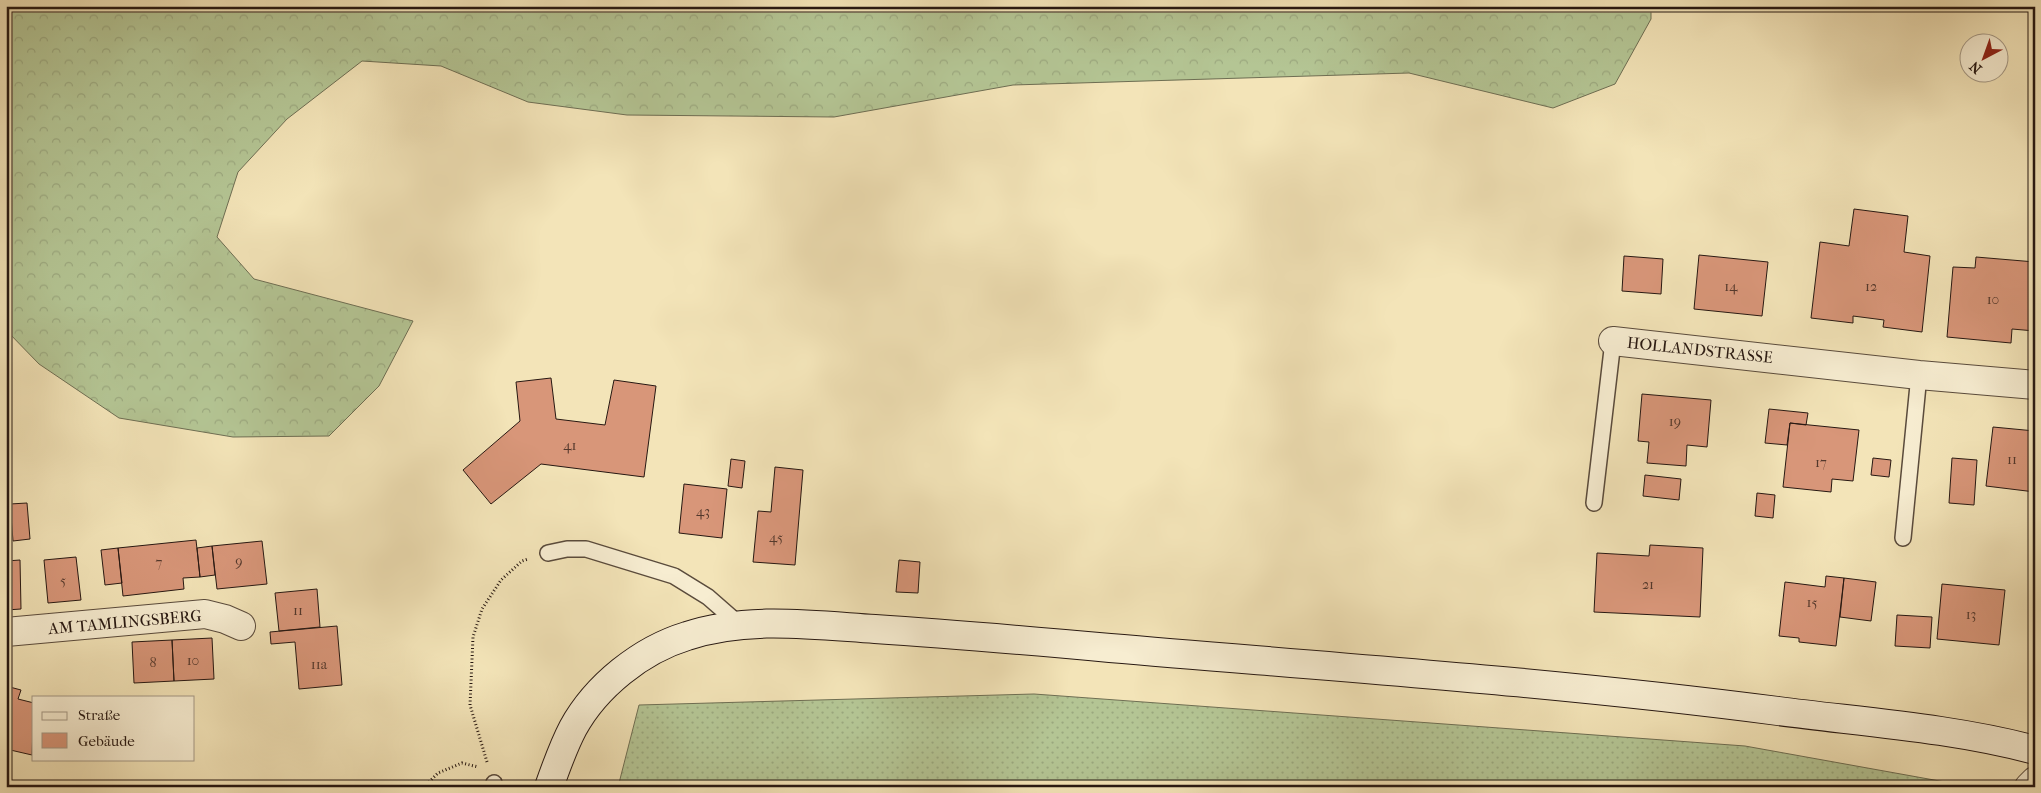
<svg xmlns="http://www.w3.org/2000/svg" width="2041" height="793" font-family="'IM FELL French Canon',serif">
<defs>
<pattern id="grass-dots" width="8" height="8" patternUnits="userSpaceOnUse" patternTransform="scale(1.25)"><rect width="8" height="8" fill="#b4c594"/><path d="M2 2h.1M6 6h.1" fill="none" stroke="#9ba87f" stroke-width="1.8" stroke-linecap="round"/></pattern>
<pattern id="forest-crowns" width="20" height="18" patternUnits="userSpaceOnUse" patternTransform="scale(1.25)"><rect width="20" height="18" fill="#b4c594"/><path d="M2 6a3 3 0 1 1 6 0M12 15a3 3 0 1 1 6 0" fill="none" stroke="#9ba87f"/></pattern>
</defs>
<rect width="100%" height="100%" fill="#f3e4b8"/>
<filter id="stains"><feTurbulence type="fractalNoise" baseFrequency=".004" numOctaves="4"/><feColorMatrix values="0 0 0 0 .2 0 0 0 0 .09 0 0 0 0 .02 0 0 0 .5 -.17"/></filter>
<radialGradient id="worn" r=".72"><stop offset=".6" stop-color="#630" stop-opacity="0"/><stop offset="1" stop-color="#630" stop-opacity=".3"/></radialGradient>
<path fill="url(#grass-dots)" stroke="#6e6e53" d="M 1034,694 L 1745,746 L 1973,787 L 618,787 L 639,705 Z"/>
<path fill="url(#forest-crowns)" stroke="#6e6e53" d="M 6,6 L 1651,6 L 1651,19 L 1615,84 L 1553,108 L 1409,73 L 1013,85 L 834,117 L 627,115 L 528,102 L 441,66 L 362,61 L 287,119 L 238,172 L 217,237 L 254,279 L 413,321 L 379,386 L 329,436 L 233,437 L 119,418 L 39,364 L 6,330 Z"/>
<path fill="#d89679" stroke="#271812" d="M 1854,209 L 1908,216 L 1904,252 L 1930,256 L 1922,332 L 1883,327 L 1884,320 L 1853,316 L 1853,323 L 1811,318 L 1820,242 L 1849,246 Z
M 1699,255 L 1768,262 L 1762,316 L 1694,309 Z
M 1624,256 L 1663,259 L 1661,294 L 1622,291 Z
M 1976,257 L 2035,262 L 2035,331 L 2012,329 L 2011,343 L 1947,337 L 1953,267 L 1975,268 Z
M 551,378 L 556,419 L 605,425 L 614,380 L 656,386 L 644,477 L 541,464 L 491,504 L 463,470 L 520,421 L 516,382 Z
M 1642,394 L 1711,400 L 1707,447 L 1687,445 L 1686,466 L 1647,463 L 1649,442 L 1638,441 Z
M 1769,409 L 1808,413 L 1806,425 L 1790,423 L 1787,445 L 1765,443 Z
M 1790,423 L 1859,430 L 1853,481 L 1832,479 L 1831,492 L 1783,487 Z
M 1993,427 L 2035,431 L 2035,492 L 1986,486 Z
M 1873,458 L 1891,460 L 1889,477 L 1871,475 Z
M 1952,458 L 1977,460 L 1974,505 L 1949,503 Z
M 731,459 L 745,461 L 742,488 L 728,486 Z
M 775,467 L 803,470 L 795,565 L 753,562 L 758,511 L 771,512 Z
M 1645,475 L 1681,479 L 1679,500 L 1643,496 Z
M 684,484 L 727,489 L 722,538 L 679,533 Z
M 1757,493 L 1775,495 L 1773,518 L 1755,516 Z
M 27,503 L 30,539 L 13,541 L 10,504 Z
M 196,540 L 200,577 L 183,578 L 184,589 L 123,596 L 118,548 Z
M 262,541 L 267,584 L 217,589 L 212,546 Z
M 1650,545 L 1703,548 L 1700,617 L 1594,612 L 1597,553 L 1649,556 Z
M 212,546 L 215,575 L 200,577 L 197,548 Z
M 118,548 L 122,583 L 105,585 L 101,550 Z
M 76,557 L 81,600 L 48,603 L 44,560 Z
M 20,560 L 21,609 L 6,610 L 6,561 Z
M 899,560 L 920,562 L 918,593 L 896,592 Z
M 1826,576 L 1844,578 L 1836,646 L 1799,642 L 1799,638 L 1779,636 L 1785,582 L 1825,587 Z
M 1844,578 L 1876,582 L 1871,621 L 1840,617 Z
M 1942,584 L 2005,590 L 1999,645 L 1937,639 Z
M 317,589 L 320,627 L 279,631 L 275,593 Z
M 1897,615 L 1932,617 L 1930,648 L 1895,646 Z
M 337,626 L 342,685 L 299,689 L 295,642 L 271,644 L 270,632 Z
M 212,638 L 214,679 L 174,681 L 172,640 Z
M 172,640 L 174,681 L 134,683 L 132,642 Z
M 6,686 L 21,690 L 18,699 L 34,703 L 32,755 L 6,749 Z"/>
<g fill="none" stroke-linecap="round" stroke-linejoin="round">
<g stroke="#5a4b3c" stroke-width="18">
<path id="service" d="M 1594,503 L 1613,341
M 1903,538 L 1919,375
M 548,553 L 567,549 L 586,549 L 674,576 L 708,597 L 740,625
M 494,783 L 495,787"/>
</g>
<g stroke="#5a4b3c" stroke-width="30">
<path id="minor" d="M 1613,341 L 1919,375 L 2035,385
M 6,632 L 205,614 L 225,619 L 241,626
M 2029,787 L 2035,781"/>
</g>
<g stroke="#271812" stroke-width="30">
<path id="secondary" d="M 549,787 C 556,767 563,747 573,728 C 596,686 641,650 687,636 C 746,616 813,625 875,629 C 953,634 1032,641 1110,648 C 1333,667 1556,682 1778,711 C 1862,722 1953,728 2035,750"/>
</g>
<path stroke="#271812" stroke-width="3" stroke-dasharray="1 2.5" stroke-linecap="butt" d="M 487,762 L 470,705 L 473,637 L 482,609 L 501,580 L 522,561 L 528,559
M 424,787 L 438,773 L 462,763 L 478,767"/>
<use href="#service" stroke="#f7edd1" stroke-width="15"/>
<use href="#minor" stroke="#f7edd1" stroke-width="28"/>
<use href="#secondary" stroke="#f7edd1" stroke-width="28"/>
</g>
<g text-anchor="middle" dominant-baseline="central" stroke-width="4" stroke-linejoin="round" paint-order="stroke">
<g font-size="14" fill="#53382c">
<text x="1731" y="286">14</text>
<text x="1871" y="286">12</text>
<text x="1993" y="299">10</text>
<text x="1675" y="421">19</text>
<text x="570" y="445">41</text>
<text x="2012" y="459">11</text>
<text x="1821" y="462">17</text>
<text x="703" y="511">43</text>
<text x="776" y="537">45</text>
<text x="239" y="561">9</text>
<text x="159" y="562">7</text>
<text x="63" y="580">5</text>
<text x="1648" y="584">21</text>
<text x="1812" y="602">15</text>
<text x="298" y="610">11</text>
<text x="1971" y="614">13</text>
<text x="193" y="660">10</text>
<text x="153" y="662">8</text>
<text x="319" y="664">11a</text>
</g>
<g font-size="16" fill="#271812" stroke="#f7edd1">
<text transform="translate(1700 350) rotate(6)">HOLLANDSTRASSE</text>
<text transform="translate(125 622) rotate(-5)">AM TAMLINGSBERG</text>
</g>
</g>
<rect width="2041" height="793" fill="none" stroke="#f3e4b8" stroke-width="25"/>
<rect x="8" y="8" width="2026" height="778" fill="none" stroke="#271812" stroke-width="2.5"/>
<rect x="12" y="12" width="2016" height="768" fill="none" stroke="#271812"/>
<rect x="32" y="696" width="162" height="65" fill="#f7edd1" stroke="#a49885"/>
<rect x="42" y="712" width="25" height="8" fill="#f7edd1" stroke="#a49885"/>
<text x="78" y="720" font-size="15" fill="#271812">Straße</text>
<rect x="42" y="733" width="25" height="15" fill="#d89679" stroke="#a49885"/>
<text x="78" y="746" font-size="15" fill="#271812">Gebäude</text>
<g transform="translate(1984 58) rotate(221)"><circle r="24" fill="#f7edd1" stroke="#a49885"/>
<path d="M0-4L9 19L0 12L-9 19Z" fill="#8f2418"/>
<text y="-8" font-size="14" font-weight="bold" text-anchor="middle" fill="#271812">N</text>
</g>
<rect width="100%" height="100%" filter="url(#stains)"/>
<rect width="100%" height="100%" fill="url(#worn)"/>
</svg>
